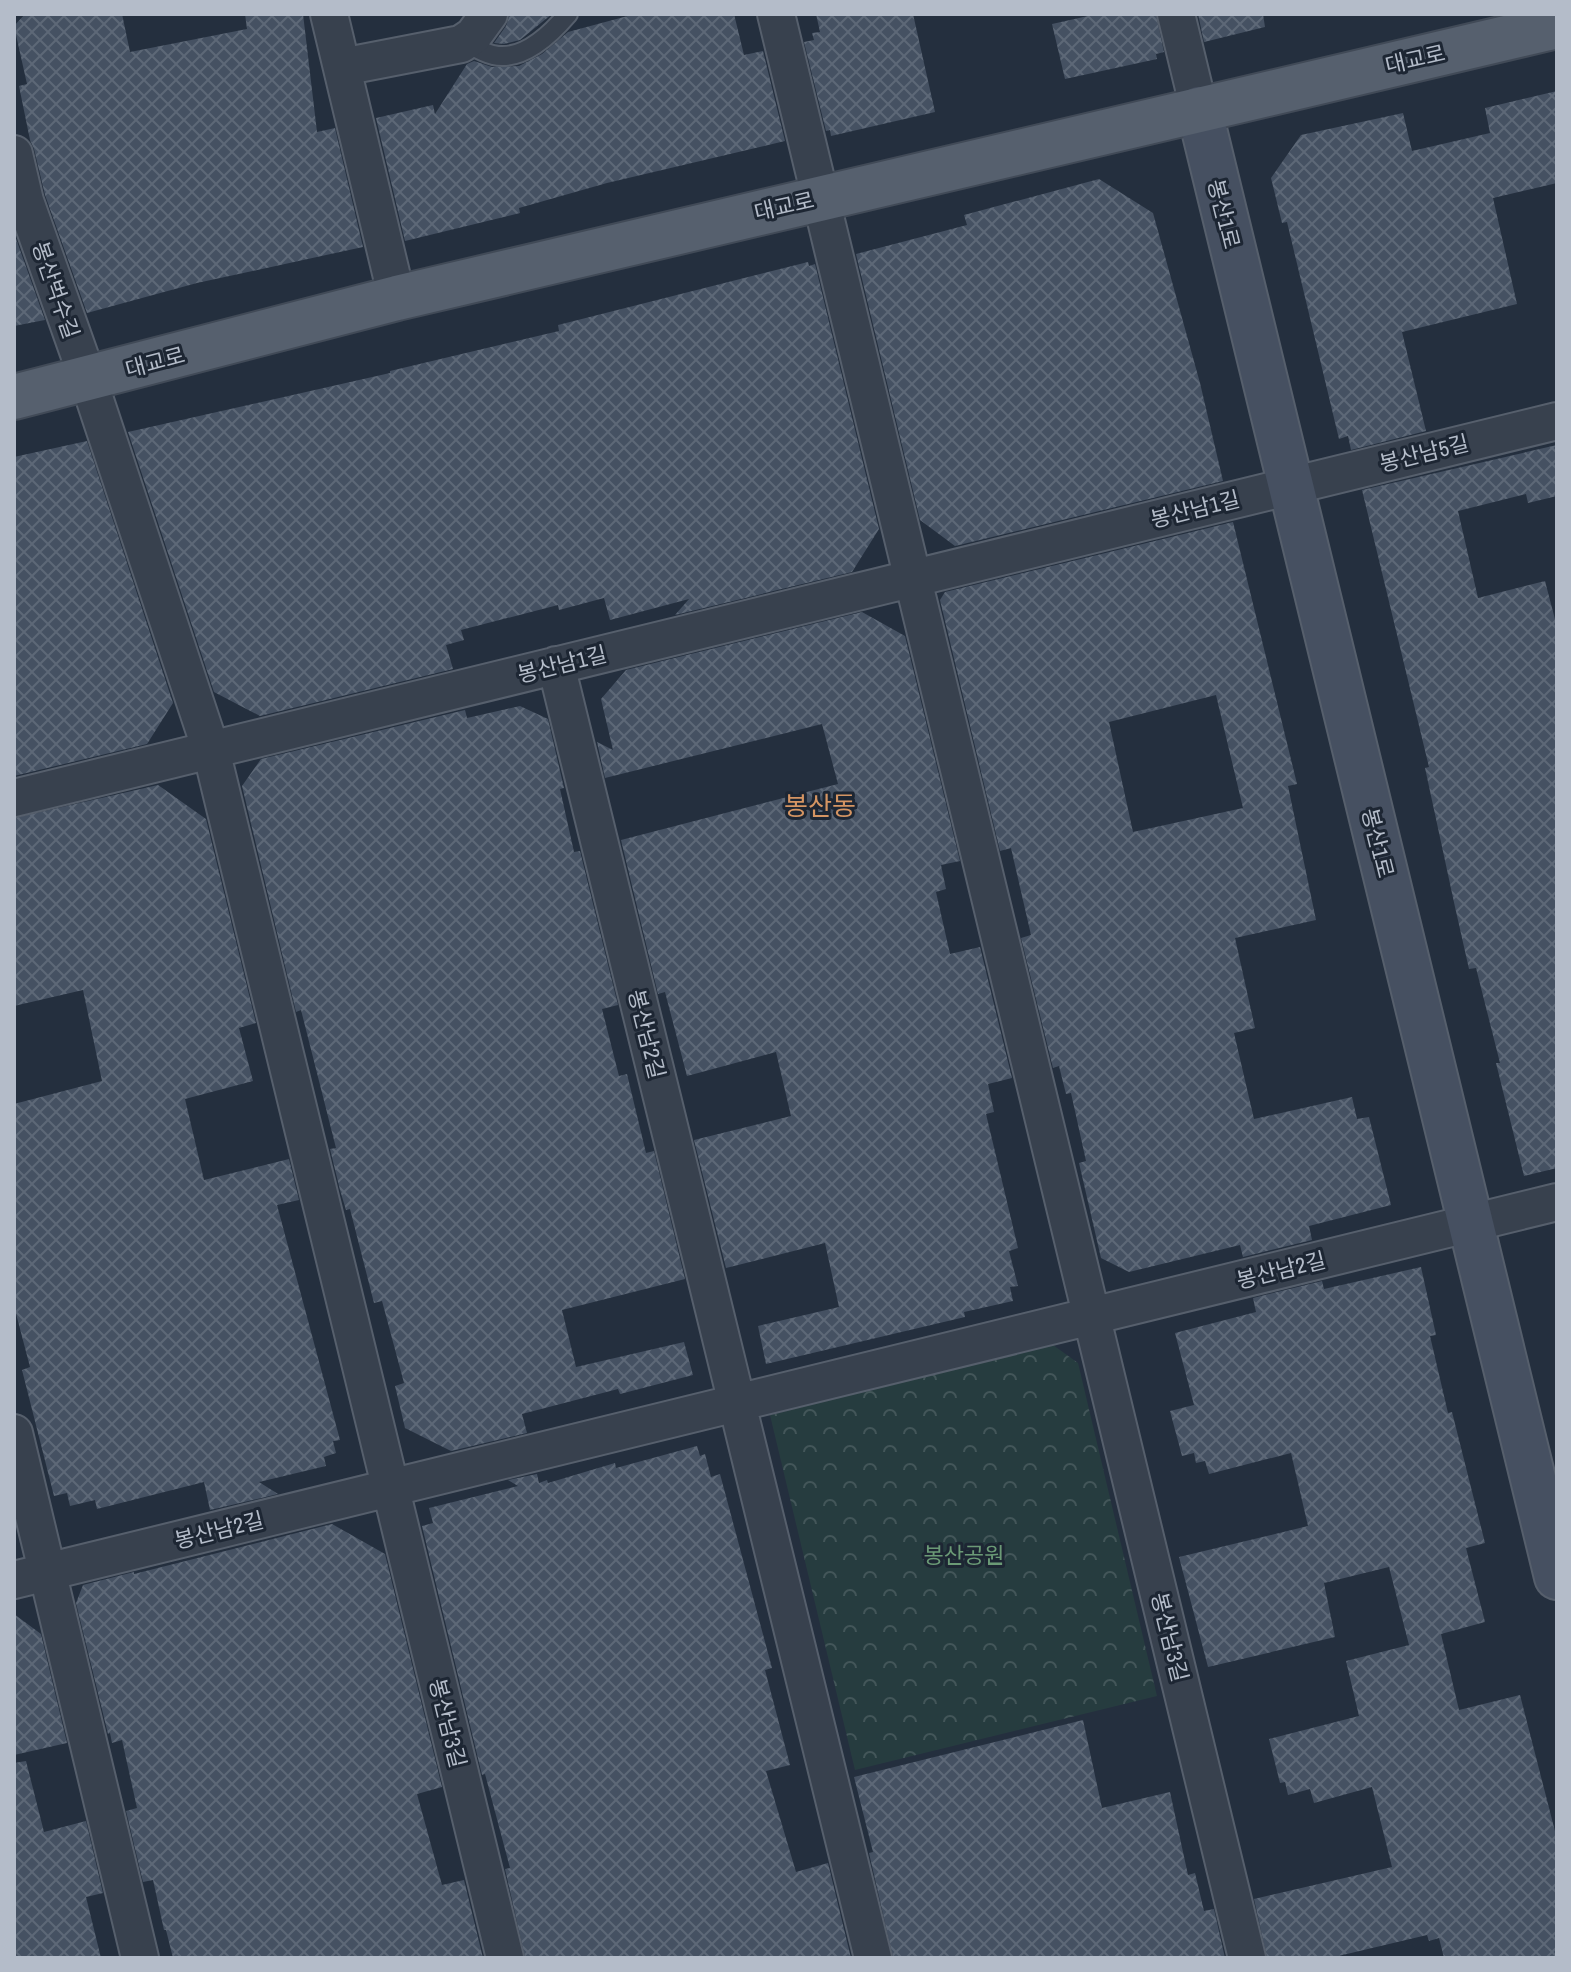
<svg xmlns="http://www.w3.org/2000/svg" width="1571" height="1972" font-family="'Archivo Narrow','Noto Sans KR',sans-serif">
<defs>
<pattern id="park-crowns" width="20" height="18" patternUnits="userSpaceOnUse" patternTransform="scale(2)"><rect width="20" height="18" fill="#263c3f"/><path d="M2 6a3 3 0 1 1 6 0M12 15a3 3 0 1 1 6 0" fill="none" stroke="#435659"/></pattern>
<pattern id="building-cross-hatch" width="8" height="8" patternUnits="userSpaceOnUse" patternTransform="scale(2)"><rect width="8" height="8" fill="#455162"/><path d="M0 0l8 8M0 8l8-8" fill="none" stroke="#5d6877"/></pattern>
</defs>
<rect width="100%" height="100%" fill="#242f3e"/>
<path fill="url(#park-crowns)" d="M 1053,1345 L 1078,1363 L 1157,1696 L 855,1770 L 770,1415 Z"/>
<path fill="url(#building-cross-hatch)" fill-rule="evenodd" d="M 25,14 L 122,14 L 130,52 L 247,29 L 245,14 L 303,14 L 317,132 L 335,128 L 363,247 L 197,283 L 87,313 L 45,195 L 34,149 L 30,140 L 19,86 L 27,84 L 14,26 Z
M 510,14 L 552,14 L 520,40 L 504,44 L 494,43 L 506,26 Z
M 635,14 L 734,14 L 744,55 L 763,51 L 785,141 L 607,183 L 519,208 L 520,213 L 405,241 L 376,118 L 433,105 L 435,114 L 467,64 L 474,61 L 492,67 L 519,66 L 542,54 L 568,32 Z
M 816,14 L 913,14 L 935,112 L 831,136 L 830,130 L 826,131 L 804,42 L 814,40 L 812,33 L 820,32 Z
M 1097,14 L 1156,14 L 1164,52 L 1156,54 L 1157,59 L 1065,79 L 1052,24 Z
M 1198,14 L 1263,14 L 1265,27 L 1204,42 Z
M 1557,91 L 1557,183 L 1493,198 L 1517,304 L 1402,332 L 1426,431 L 1351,450 L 1348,436 L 1339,439 L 1287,222 L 1282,223 L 1271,178 L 1301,135 L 1403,113 L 1412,151 L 1490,133 L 1485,108 Z
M 1099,179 L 1153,213 L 1200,383 L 1223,481 L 955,546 L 920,520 L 856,254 L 967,225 L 964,215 Z
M 14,233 L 45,320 L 14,326 Z
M 808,262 L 809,266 L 815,264 L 879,529 L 852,572 L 675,615 L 689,599 L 610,620 L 604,598 L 559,610 L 558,605 L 461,630 L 464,640 L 446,645 L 453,669 L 260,716 L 214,692 L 128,432 L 390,373 L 390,371 L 559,331 L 558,325 Z
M 87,441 L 173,703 L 147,744 L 14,776 L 14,457 Z
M 1557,445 L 1557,496 L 1528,503 L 1526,494 L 1458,511 L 1478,598 L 1545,581 L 1557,627 L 1557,1168 L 1524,1176 L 1496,1063 L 1500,1063 L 1476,968 L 1469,969 L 1455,907 L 1425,768 L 1429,767 L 1362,490 Z
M 1233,522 L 1297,784 L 1288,786 L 1316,920 L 1235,938 L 1255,1028 L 1234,1033 L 1254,1119 L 1352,1097 L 1357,1119 L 1369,1117 L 1391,1205 L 1309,1226 L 1312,1240 L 1243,1257 L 1240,1245 L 1129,1272 L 1101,1258 L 1079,1163 L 1086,1161 L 1071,1093 L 1066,1094 L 1059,1066 L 1053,1068 L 1021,938 L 1031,935 L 1011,848 L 1000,851 L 940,600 L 945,592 ZM 1216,695 L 1243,808 L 1133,832 L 1109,722 Z
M 862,612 L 905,636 L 960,861 L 941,865 L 946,889 L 936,892 L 950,954 L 980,947 L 1012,1078 L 988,1084 L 994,1112 L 986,1114 L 1018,1248 L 1009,1251 L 1018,1286 L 1010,1287 L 1013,1301 L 964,1312 L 965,1317 L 766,1364 L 758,1326 L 839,1307 L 825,1243 L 726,1268 L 694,1140 L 791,1116 L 776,1052 L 687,1076 L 665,992 L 658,994 L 621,840 L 838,784 L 822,724 L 605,778 L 597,742 L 613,750 L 601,699 L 626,670 Z
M 520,706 L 548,719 L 564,788 L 560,789 L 574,852 L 580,851 L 618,1005 L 602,1009 L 619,1076 L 627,1074 L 646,1153 L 654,1151 L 685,1279 L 562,1310 L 576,1367 L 684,1342 L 693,1375 L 620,1394 L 618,1389 L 522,1414 L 527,1433 L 451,1451 L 405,1428 L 395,1386 L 404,1383 L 382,1301 L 374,1303 L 350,1209 L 346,1210 L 340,1190 L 330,1149 L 336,1148 L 301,1010 L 296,1012 L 242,786 L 261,759 L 465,710 L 467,718 Z
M 158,785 L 206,819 L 256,1023 L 239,1028 L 253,1081 L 185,1099 L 204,1180 L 289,1159 L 299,1200 L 277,1205 L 340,1440 L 333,1441 L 336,1453 L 324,1457 L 326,1466 L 259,1482 L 278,1494 L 210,1510 L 204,1482 L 97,1509 L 95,1500 L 70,1506 L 67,1493 L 54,1496 L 22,1370 L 30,1367 L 14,1306 L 14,1104 L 102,1081 L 83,990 L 14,1006 L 14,818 Z
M 1421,1267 L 1436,1335 L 1430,1336 L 1448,1413 L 1452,1412 L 1485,1543 L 1466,1548 L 1485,1622 L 1441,1634 L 1459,1710 L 1520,1695 L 1557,1839 L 1557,1958 L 1444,1958 L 1439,1938 L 1429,1941 L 1427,1935 L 1330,1958 L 1267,1958 L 1254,1899 L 1392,1867 L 1372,1787 L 1314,1803 L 1310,1789 L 1288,1795 L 1285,1782 L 1280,1783 L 1269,1739 L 1359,1716 L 1346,1661 L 1409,1645 L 1389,1567 L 1324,1583 L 1335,1637 L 1208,1667 L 1179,1557 L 1308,1526 L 1291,1453 L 1209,1474 L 1205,1461 L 1196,1463 L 1194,1453 L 1182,1456 L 1170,1411 L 1194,1405 L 1175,1333 L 1256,1312 L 1253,1298 L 1322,1281 L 1324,1289 Z
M 697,1446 L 700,1456 L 705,1454 L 711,1477 L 720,1474 L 772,1668 L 765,1670 L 790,1765 L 766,1771 L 796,1872 L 828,1863 L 851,1958 L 525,1958 L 505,1869 L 510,1868 L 485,1774 L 482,1775 L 422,1526 L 433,1523 L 429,1508 L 518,1486 L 508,1480 L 537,1474 L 539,1483 L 547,1480 L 548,1483 L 615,1463 L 616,1468 Z
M 332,1524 L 385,1554 L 442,1787 L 417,1794 L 442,1885 L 464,1880 L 483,1958 L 173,1958 L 166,1930 L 164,1930 L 153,1880 L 143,1882 L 126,1811 L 137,1808 L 122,1740 L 112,1743 L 110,1733 L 108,1734 L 76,1603 L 83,1585 L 134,1572 L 134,1574 Z
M 14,1614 L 41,1634 L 67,1743 L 14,1755 Z
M 1083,1720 L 1102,1808 L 1170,1792 L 1188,1875 L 1195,1873 L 1204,1911 L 1214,1909 L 1225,1958 L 893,1958 L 869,1853 L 873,1852 L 854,1777 Z
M 26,1761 L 44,1832 L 86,1821 L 103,1893 L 86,1897 L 101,1958 L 14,1958 L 14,1763 Z"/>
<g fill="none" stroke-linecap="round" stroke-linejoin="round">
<g stroke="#565f6c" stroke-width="22">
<path id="lane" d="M 465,42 C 473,46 483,53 493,55 C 523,62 551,34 568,14"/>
</g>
<g stroke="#565f6c" stroke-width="40">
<path id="street" d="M 329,14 L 397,298
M 776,14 L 1247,1958
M 1176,14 L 1199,109
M 342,67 L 461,44 L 473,36 L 489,14
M 14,154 L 25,201 L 88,379 L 211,750 L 505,1958
M 556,665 L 873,1958
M 14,798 L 1557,421
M 14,1433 L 140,1958
M 14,1580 L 1557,1202"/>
</g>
<g stroke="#565f6c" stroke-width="48">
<path id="secondary" d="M 1199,109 L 1557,1577"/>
</g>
<g stroke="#414a57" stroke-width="48">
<path id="primary" d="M 14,397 L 397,298 L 1557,26"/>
</g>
<use href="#lane" stroke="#38414e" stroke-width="18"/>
<use href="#street" stroke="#38414e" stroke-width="36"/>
<use href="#secondary" stroke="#465061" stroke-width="44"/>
<use href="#primary" stroke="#56606e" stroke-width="44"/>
</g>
<g text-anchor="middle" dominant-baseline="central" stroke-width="6" stroke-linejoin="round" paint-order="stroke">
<g font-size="22" fill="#b4bcc9" stroke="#1d2633">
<text transform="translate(1415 59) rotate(-13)">대교로</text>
<text transform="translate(784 206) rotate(-13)">대교로</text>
<text transform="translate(1224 214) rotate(76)">봉산1로</text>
<text transform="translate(56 290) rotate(71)">봉산벅수길</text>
<text transform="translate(155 362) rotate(-15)">대교로</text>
<text transform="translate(1424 453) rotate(-14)">봉산남5길</text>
<text transform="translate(1195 509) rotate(-14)">봉산남1길</text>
<text transform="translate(562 664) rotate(-14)">봉산남1길</text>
<text transform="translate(1378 843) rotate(76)">봉산1로</text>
<text transform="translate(647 1034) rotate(76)">봉산남2길</text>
<text transform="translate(1281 1270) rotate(-14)">봉산남2길</text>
<text transform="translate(219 1530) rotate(-14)">봉산남2길</text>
<text transform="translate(1170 1637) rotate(76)">봉산남3길</text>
<text transform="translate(448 1723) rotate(76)">봉산남3길</text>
</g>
<g font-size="22" fill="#6b9a76" stroke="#1d2633">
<text x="964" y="1555">봉산공원</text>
</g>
<g font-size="26" fill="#d59563" stroke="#1d2633">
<text x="820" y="805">봉산동</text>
</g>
</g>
<rect width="1571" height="1972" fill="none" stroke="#b4bcc9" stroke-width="32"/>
</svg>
